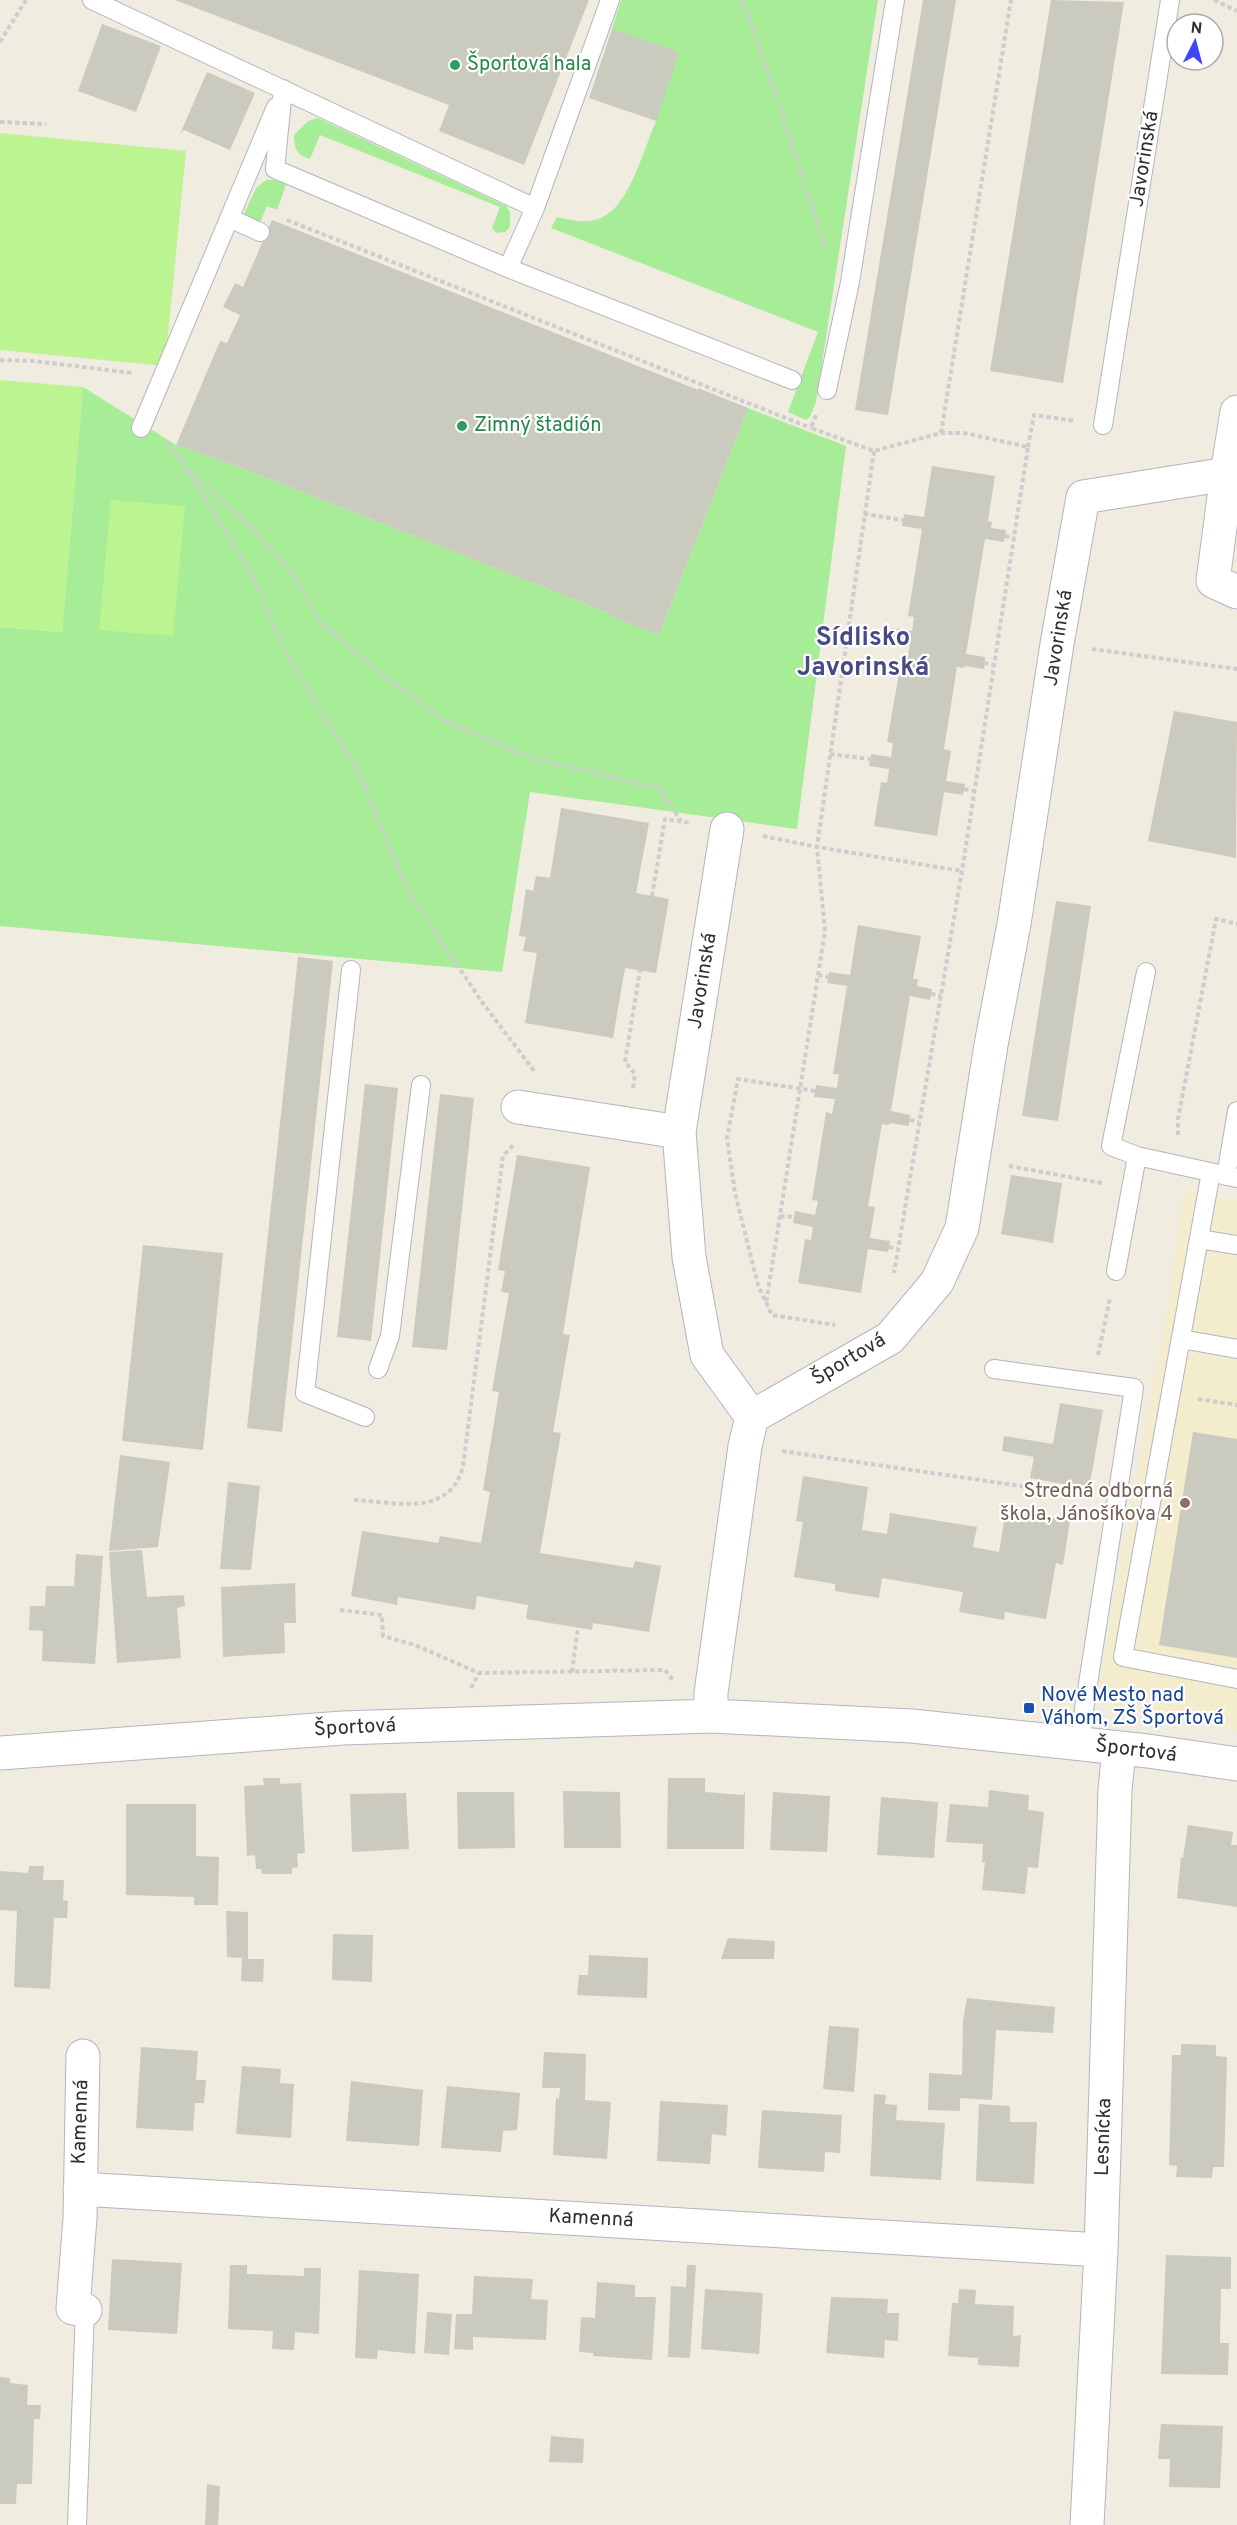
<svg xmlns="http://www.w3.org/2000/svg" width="1237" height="2525" font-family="Overpass,sans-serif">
<rect width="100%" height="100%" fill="#f0ece0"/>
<path fill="#f3edce" d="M 1184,1191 L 1237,1201 L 1237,1730 L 1117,1709 L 1097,1700 L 1168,1306 Z"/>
<path fill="#a7ec97" d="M 621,0 L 878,0 L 816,402 L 810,417 L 806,420 L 788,412 L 818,332 L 551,228 L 557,217 C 571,220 588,225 603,217 C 630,204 644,148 656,121 L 612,29 Z
M 318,118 L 506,206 L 510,212 L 510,227 L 505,232 L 497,233 L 492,228 L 500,207 L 320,135 L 310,159 C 297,155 294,149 294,135 L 308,121 Z
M 266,180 L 277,180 L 286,185 L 277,210 L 267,206 L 258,227 L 241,220 L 256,188 Z
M 83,387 L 176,445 L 229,463 L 609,613 L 609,615 L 659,635 L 748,408 L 846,446 L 797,829 L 530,792 L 502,972 L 0,926 L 0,627 L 62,632 Z"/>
<path fill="#bcf492" d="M 0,133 L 186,151 L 165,366 L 0,350 Z
M 0,380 L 83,387 L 62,632 L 0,627 Z
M 111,500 L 185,506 L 173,636 L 99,630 Z"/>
<path fill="#cbcabe" d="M 175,0 L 589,0 L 524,165 L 439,131 L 449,105 Z
M 923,0 L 956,0 L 888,415 L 855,410 Z
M 1051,0 L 1124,2 L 1063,383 L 990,371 Z
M 102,24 L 161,46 L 136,112 L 78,91 Z
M 612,29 L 679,52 L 656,121 L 589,98 Z
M 207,72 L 255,93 L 230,150 L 184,130 L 180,134 Z
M 272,220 L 698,390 L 698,388 L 748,408 L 659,635 L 608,615 L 609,613 L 229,463 L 176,445 L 220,341 L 227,343 L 240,315 L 223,307 L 235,283 L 243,287 Z
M 932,466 L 995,476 L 988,521 L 992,522 L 991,528 L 1006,530 L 1004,542 L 985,539 L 966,654 L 985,657 L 984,669 L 965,666 L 964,668 L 957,667 L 944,749 L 951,751 L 946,781 L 965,784 L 963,795 L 944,792 L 937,836 L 874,826 L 881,782 L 887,783 L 889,769 L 869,766 L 871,754 L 891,757 L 893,743 L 887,742 L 902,656 L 908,656 L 910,643 L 890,639 L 890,634 L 891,628 L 912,631 L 914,617 L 908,616 L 922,529 L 902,526 L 904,514 L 924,517 Z
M 1174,711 L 1237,722 L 1236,858 L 1148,841 Z
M 561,808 L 649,823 L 636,893 L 669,899 L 656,973 L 625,968 L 613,1038 L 525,1023 L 537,953 L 523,951 L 526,937 L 519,936 L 526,889 L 533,891 L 536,876 L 550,878 Z
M 1056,901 L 1091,906 L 1058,1121 L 1022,1116 Z
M 858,925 L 921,936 L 913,979 L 918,979 L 917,986 L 932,989 L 930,1000 L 910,996 L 891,1111 L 910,1115 L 909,1126 L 890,1123 L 889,1125 L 882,1124 L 868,1206 L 875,1207 L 870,1238 L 890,1241 L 888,1252 L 868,1249 L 861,1293 L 798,1283 L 805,1239 L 811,1240 L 813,1227 L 793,1223 L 795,1211 L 815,1215 L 818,1201 L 812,1200 L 826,1112 L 832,1114 L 835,1099 L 814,1097 L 816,1085 L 837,1088 L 839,1074 L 833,1074 L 847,986 L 827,983 L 829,972 L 850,975 Z
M 298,957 L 333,961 L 282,1432 L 247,1428 Z
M 365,1084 L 398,1088 L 371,1341 L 337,1337 Z
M 440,1094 L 474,1098 L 447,1350 L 412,1347 Z
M 517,1155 L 590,1167 L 563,1334 L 570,1335 L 553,1432 L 561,1433 L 540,1553 L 633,1568 L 635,1561 L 661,1566 L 649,1632 L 593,1623 L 592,1630 L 526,1619 L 528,1605 L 477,1596 L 475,1610 L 398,1597 L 397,1605 L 351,1596 L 362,1531 L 438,1543 L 440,1536 L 481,1543 L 490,1492 L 483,1490 L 499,1392 L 492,1391 L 509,1293 L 501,1292 L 505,1271 L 498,1270 Z
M 1011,1175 L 1062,1183 L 1053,1243 L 1001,1234 Z
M 143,1245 L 223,1253 L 203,1450 L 122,1441 Z
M 1060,1403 L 1103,1410 L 1089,1489 L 1030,1478 L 1034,1457 L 1002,1451 L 1004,1436 L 1053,1444 Z
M 1193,1432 L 1237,1439 L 1237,1658 L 1159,1645 Z
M 120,1455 L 170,1462 L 158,1547 L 109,1551 Z
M 803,1476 L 868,1487 L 862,1530 L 887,1534 L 890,1513 L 977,1527 L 973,1547 L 999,1552 L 1006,1510 L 1070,1521 L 1063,1565 L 1056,1563 L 1046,1619 L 1005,1612 L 1004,1620 L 959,1612 L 963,1592 L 882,1578 L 879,1598 L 835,1591 L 835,1584 L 794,1577 L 803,1522 L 796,1521 Z
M 228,1482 L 260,1486 L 251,1570 L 220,1569 Z
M 142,1550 L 147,1597 L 184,1595 L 185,1606 L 177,1608 L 181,1658 L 117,1663 L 109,1552 Z
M 76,1554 L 103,1556 L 95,1664 L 42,1661 L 43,1631 L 29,1630 L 30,1606 L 45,1606 L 46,1586 L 74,1586 Z
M 295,1583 L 296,1623 L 284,1623 L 285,1653 L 223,1657 L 221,1587 Z
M 263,1778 L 280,1778 L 280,1784 L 301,1783 L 305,1853 L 297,1854 L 298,1867 L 292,1868 L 292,1874 L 262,1874 L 261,1869 L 256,1869 L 255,1855 L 247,1856 L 244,1786 L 264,1785 Z
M 668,1778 L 705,1778 L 705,1792 L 743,1795 L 745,1792 L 744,1849 L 667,1849 Z
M 989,1790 L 1029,1795 L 1028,1810 L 1044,1812 L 1038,1868 L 1028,1867 L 1025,1894 L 982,1890 L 985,1862 L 982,1863 L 983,1844 L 946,1842 L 950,1804 L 988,1807 Z
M 563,1791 L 620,1792 L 621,1848 L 564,1848 Z
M 457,1792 L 514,1792 L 515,1848 L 458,1849 Z
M 773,1792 L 830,1796 L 827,1852 L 770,1850 Z
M 406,1793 L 409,1849 L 352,1852 L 350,1794 Z
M 881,1797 L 938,1802 L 934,1858 L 877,1855 Z
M 126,1804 L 196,1804 L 196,1856 L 219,1857 L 218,1905 L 194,1905 L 194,1897 L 126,1895 Z
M 1188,1825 L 1233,1832 L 1231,1845 L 1237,1845 L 1237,1907 L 1177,1898 L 1181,1857 L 1183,1858 Z
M 29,1866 L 44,1866 L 43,1880 L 64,1880 L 63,1900 L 68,1901 L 67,1918 L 54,1918 L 50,1989 L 14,1987 L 17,1911 L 0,1910 L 0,1871 L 28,1873 Z
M 226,1911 L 248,1912 L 248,1959 L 264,1959 L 263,1982 L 241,1981 L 242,1958 L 227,1957 Z
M 333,1934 L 373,1935 L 372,1982 L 332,1980 Z
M 728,1938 L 775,1941 L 774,1959 L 721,1959 Z
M 589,1955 L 648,1958 L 647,1998 L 577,1995 L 579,1975 L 588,1975 Z
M 967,1998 L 1055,2007 L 1053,2033 L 996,2030 L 992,2100 L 960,2098 L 960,2111 L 928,2110 L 929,2073 L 962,2075 L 963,2020 Z
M 829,2026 L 859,2028 L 854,2092 L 823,2089 Z
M 1181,2044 L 1216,2045 L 1216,2056 L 1227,2057 L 1224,2167 L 1213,2167 L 1212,2178 L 1176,2177 L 1177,2166 L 1169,2165 L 1172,2055 L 1181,2055 Z
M 141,2047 L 198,2051 L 196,2080 L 206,2080 L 204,2103 L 195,2103 L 193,2131 L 136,2128 Z
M 544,2052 L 586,2054 L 585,2100 L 611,2102 L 607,2159 L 553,2155 L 556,2098 L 559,2099 L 560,2088 L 542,2088 Z
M 242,2066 L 281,2069 L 280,2083 L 294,2084 L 291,2138 L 236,2134 Z
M 351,2081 L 423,2090 L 419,2146 L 346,2141 Z
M 447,2086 L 520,2093 L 517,2130 L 503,2131 L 501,2152 L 441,2148 Z
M 874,2094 L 886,2095 L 885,2104 L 897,2105 L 896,2120 L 945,2123 L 941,2180 L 870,2176 Z
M 660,2101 L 728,2105 L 726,2136 L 712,2134 L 710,2164 L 657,2161 Z
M 979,2104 L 1010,2106 L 1010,2122 L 1037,2122 L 1034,2184 L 976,2181 Z
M 762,2110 L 842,2115 L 840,2153 L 825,2152 L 824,2172 L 758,2168 Z
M 1166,2255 L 1231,2257 L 1231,2289 L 1221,2289 L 1220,2343 L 1229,2343 L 1228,2375 L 1161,2374 Z
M 112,2259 L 182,2263 L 177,2334 L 108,2330 Z
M 230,2265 L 247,2265 L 247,2274 L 304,2276 L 304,2268 L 321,2268 L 319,2334 L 295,2332 L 294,2350 L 272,2349 L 273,2331 L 228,2329 Z
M 687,2265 L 696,2265 L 690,2358 L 668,2357 L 671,2286 L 686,2287 Z
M 359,2270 L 419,2274 L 415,2354 L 378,2350 L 377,2359 L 355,2358 Z
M 474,2276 L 533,2279 L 531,2299 L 548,2300 L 546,2340 L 473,2337 L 473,2350 L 454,2349 L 456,2314 L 472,2314 Z
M 597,2282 L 635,2285 L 635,2297 L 656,2297 L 652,2360 L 593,2356 L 593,2353 L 579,2352 L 581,2317 L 595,2318 Z
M 705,2289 L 763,2293 L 759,2354 L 701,2349 Z
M 959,2289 L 976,2290 L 975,2304 L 1014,2306 L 1013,2336 L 1021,2335 L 1019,2367 L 978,2365 L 978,2358 L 948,2356 L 952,2303 L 958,2303 Z
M 831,2297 L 888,2299 L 887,2313 L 899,2313 L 898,2341 L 885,2340 L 884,2358 L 826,2353 Z
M 427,2312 L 452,2314 L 449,2355 L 424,2353 Z
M 0,2377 L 10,2378 L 10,2383 L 28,2385 L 27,2405 L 41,2405 L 40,2419 L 34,2419 L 32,2484 L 17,2484 L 16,2504 L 0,2504 Z
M 1161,2424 L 1223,2426 L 1220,2488 L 1169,2487 L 1170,2459 L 1158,2459 Z
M 551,2436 L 584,2439 L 583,2463 L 549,2462 Z
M 207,2484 L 220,2486 L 218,2525 L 205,2525 Z"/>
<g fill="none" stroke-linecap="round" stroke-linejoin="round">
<g stroke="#b3b4c2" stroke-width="20">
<path id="service" d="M 92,0 L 535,208 L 508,268
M 283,89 L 275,169 L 508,268 L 792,380
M 535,208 L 610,0
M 229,218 L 260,232
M 827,390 L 850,282 L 895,0
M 1103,425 L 1170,0
M 141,428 L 276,107
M 351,970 L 305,1393 L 365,1417
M 1146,972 L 1111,1146 L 1137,1156 L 1237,1178
M 1211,1172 L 1123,1657 L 1237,1679
M 1226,1176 L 1237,1111
M 1199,1239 L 1237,1245
M 1116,1271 L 1137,1156
M 1181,1339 L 1237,1349
M 378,1369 L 390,1336 L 421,1085
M 994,1369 L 1134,1388 L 1083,1716 L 1082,1745
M 77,2525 L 85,2310"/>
</g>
<g stroke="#b3b4c2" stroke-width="35">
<path id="minor" d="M 1227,474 L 1213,581 L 1237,592
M 727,829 L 679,1132 L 689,1257 L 707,1355 L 752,1417
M 518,1107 L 679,1132
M 711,1716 L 711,1693 L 745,1446 L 752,1417 L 890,1338 L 937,1282 L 962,1228 L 991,1045 L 1014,924 L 1057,644 L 1083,497 L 1227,474 L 1237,412
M 0,1753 L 343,1728 L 711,1716 L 912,1726 L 1148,1751 L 1237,1764
M 83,2056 L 80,2218 L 73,2308 L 85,2310
M 80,2189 L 1101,2250
M 1087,2525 L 1101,2250 L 1115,1790 L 1119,1749"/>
</g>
<path stroke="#cdcdcd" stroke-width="4" stroke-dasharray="4.5 3" stroke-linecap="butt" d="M 742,0 L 773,86 L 825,247
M 1214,0 L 1237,11
M 0,42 L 26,0
M 0,122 L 46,124
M 287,220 L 811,428
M 0,360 L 33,361 L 133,373
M 816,415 L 811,428 L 874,451 L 941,433 L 964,433 L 1028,447 L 962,871 L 894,1273
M 941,433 L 1011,0
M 167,443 L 181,460
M 1028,447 L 1034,415 L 1076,421
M 874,451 L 817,847 L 962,871
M 180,459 L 252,575 L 283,648 L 359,773 L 407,890 L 482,1002 L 535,1072
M 189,471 L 251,526 L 296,578 L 319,621 L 367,662 L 443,720 L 528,757 L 660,789 L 681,821
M 864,514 L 903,520
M 1005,536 L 1014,538
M 848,629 L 890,634
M 1092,649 L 1237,669
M 984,663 L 994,665
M 830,754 L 870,759
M 964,789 L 974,791
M 763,836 L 817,847 L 825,931 L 766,1304
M 652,896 L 665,819 L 691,823
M 818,975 L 828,977
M 931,994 L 941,996
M 633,1088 L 635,1074 L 625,1062 L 640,970
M 815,1091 L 738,1079 L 727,1138 L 735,1193 L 758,1285 L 772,1315 L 835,1325
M 910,1120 L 919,1122
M 1178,1135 L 1178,1119 L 1216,919 L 1237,924
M 1009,1166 L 1102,1183
M 780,1216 L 794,1217
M 889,1247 L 898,1249
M 1098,1355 L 1110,1298
M 1198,1399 L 1237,1405
M 782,1451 L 1089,1496
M 354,1500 C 396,1502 450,1518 463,1466 L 503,1156 L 514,1144
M 340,1610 L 382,1615 L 383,1636 L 415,1645 L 479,1673 L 665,1670 L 673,1680
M 572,1672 L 578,1628
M 471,1688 L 479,1673"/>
<use href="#service" stroke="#fff" stroke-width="18"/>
<use href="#minor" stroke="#fff" stroke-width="33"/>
</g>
<g fill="#2e9e5b" stroke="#fff" stroke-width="2">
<circle cx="455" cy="65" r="6"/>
<circle cx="462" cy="426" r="6"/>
</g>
<circle fill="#8d6e63" stroke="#fff" stroke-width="2" cx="1185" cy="1503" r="6"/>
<rect fill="#1a4fb4" stroke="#fff" stroke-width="2" x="1023" y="1702" width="12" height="12" rx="3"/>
<g text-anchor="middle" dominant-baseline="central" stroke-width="4.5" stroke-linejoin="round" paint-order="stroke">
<g font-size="20" fill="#27864d" stroke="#fff" text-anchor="start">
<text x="467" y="65">Športová hala</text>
<text x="474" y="426">Zimný štadión</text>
</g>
<g font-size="20" fill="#2e2e2e" stroke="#fff">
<text transform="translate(1145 159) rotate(-81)">Javorinská</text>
<text transform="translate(1059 638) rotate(-81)">Javorinská</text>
<text transform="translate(703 981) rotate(-81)">Javorinská</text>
<text transform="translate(849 1360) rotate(-31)">Športová</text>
<text transform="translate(355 1728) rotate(-3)">Športová</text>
<text transform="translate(1136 1751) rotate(7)">Športová</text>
<text transform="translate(81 2122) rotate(-88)">Kamenná</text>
<text transform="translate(1104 2137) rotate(-88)">Lesnícka</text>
<text transform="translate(591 2219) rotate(3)">Kamenná</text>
</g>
<g font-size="20" fill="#785e54" stroke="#fff" text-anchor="end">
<text x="1173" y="1492">Stredná odborná<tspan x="1173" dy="23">škola, Jánošíkova 4</tspan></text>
</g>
<g font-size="20" fill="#164399" stroke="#fff" text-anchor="start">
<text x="1041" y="1696">Nové Mesto nad<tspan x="1041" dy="23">Váhom, ZŠ Športová</tspan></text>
</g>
<g font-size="26" font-weight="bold" fill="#484a85" stroke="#fff">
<text x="863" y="638">Sídlisko<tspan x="863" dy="30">Javorinská</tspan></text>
</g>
</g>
<g transform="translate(1195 42) rotate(6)"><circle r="28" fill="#ffffff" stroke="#ababab" stroke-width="1.5"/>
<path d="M0-4.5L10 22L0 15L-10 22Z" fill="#3e45ff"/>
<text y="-9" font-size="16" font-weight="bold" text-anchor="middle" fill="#2e2e2e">N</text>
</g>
</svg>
